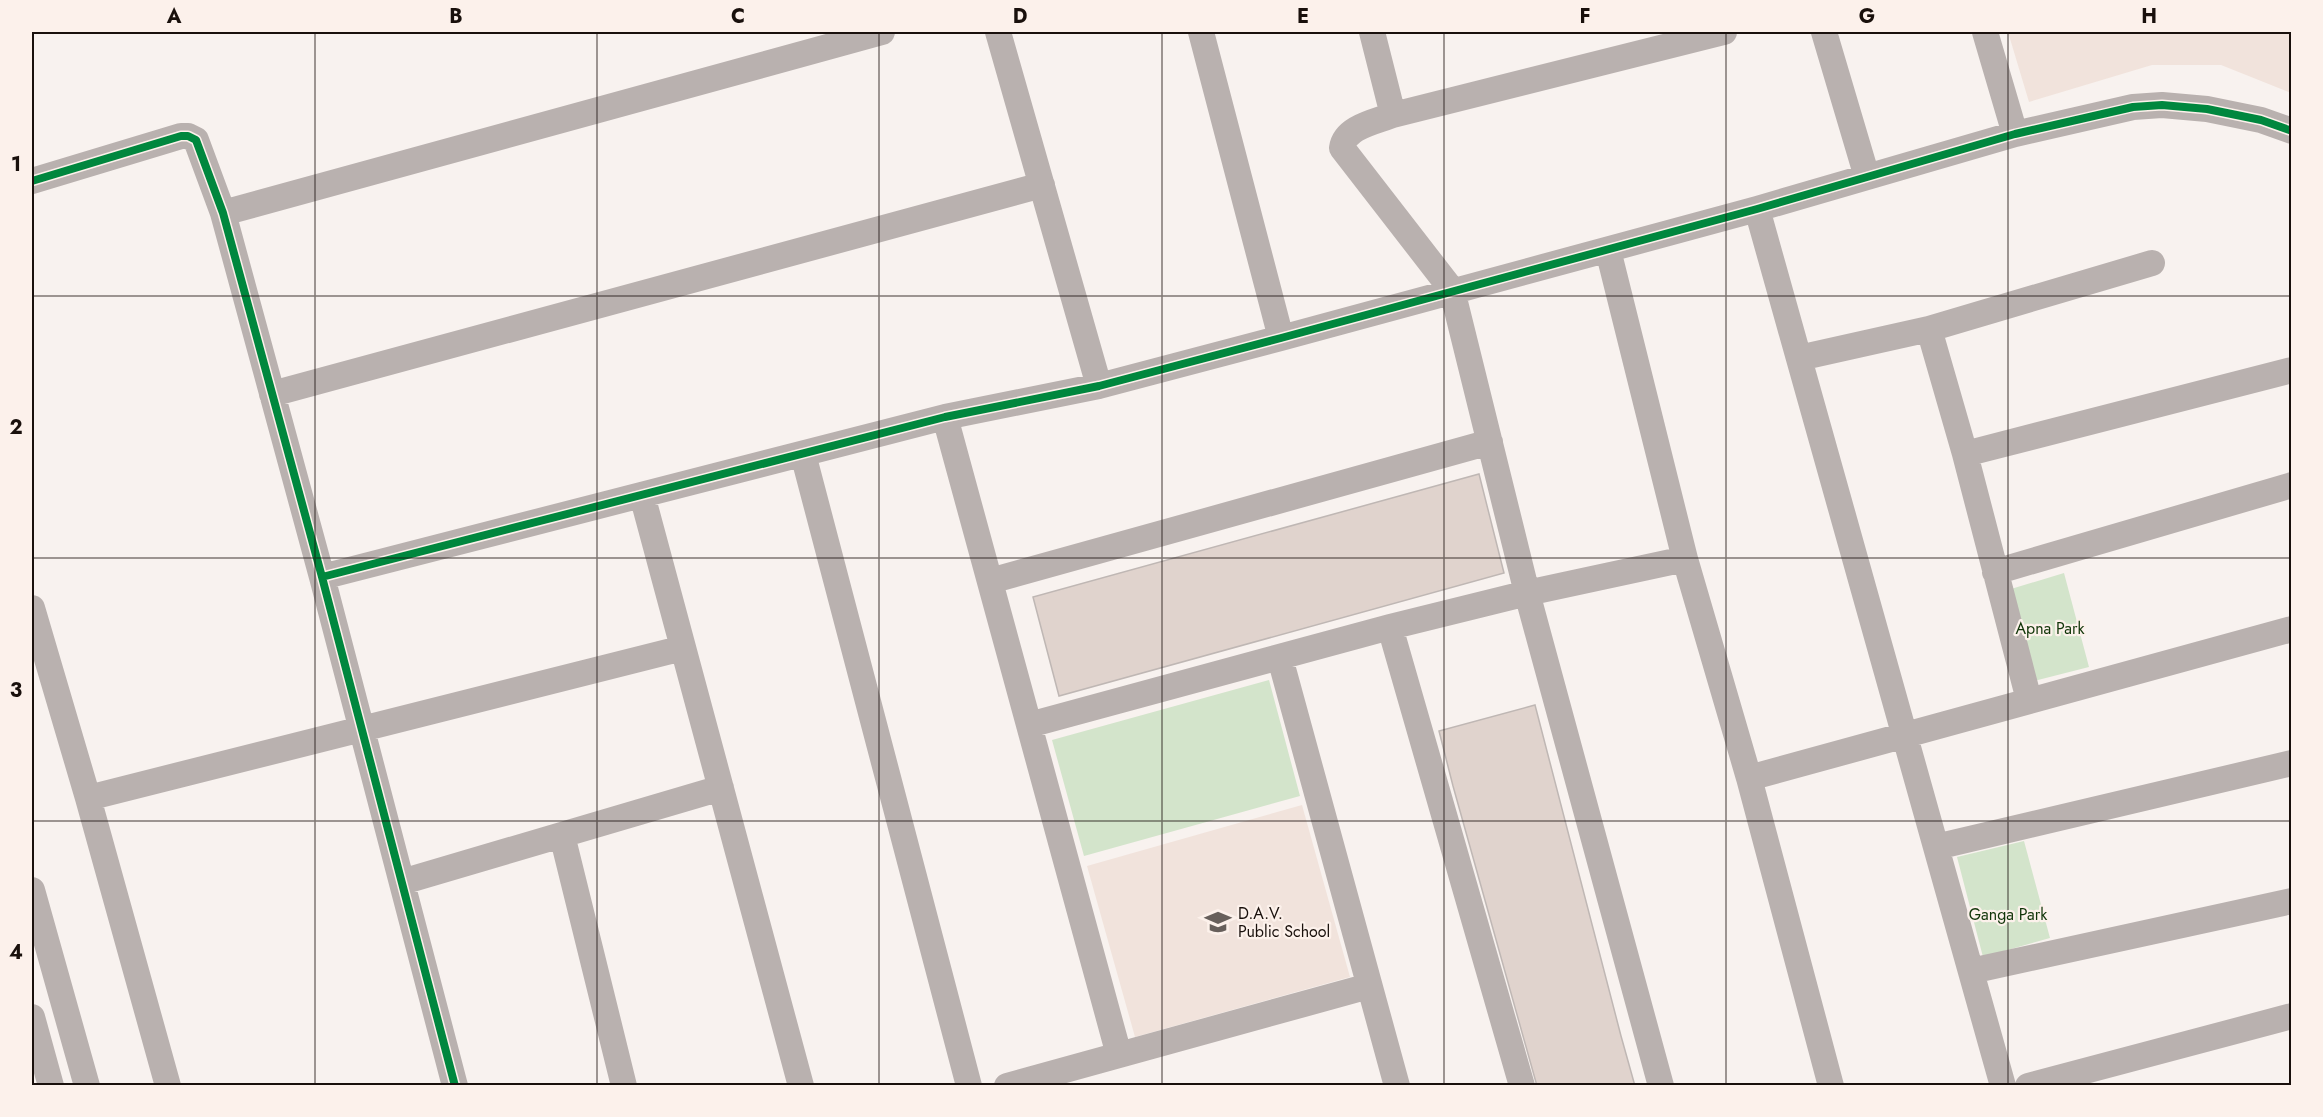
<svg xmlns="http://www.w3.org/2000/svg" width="2323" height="1117" font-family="Jost,sans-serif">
<rect width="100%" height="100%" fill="#f8f2ef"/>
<path fill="#f1e3dc" d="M 2008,32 L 2291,32 L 2291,93 L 2221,65 L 2152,65 L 2029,102 Z
M 1302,805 L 1350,977 L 1135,1037 L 1087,866 Z"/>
<path fill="#d3e4cb" d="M 2064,573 L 2089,667 L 2034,681 L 2011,589 Z
M 1269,680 L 1300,796 L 1084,856 L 1052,740 Z
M 2024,841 L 2050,938 L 1983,957 L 1957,857 Z"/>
<path fill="#e0d3cd" stroke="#bfb7b4" stroke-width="1.5" d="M 1479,474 L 1504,573 L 1059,696 L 1033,597 Z
M 1535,705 L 1621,1036 L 1635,1086 L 1537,1086 L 1453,786 L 1439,731 Z"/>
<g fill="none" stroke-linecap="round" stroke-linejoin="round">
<path stroke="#b9b1af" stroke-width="26" d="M 998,32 L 1099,386
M 1201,32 L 1281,338
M 1372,32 L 1393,115
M 1824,32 L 1867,177
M 1985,32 L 2015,134
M 32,181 L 181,136 L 188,136 L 196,140 L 223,213 L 322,577 L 455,1086
M 1757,209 L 2003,1086
M 223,213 L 882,32
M 1608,250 L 1685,559 L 1749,778 L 1831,1086
M 1929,329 L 1965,454 L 2029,700
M 1799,358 L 1929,329 L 2152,263
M 272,394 L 1042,185
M 945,417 L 1119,1055
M 803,454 L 969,1086
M 1965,454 L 2292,370
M 642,495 L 801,1086
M 1995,572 L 2292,485
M 322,577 L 945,417 L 1099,386 L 1281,338 L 1757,209 L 2015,134 L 2133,107 L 2162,105 L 2207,109 L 2261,120 L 2292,131
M 990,581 L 1490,442
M 32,608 L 88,798 L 168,1086
M 1390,627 L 1522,1086
M 1280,658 L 1397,1086
M 1029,725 L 1390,627 L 1527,593 L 1685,559
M 1749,778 L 2292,629
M 88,798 L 683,648
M 562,835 L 624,1086
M 1936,847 L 2292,763
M 402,882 L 721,788
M 32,890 L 87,1086
M 1971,971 L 2292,901
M 32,1017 L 51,1086
M 1007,1086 L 1369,986
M 1661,1086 L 1527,593 L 1452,290 L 1342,148 C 1345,127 1375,122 1393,115 L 1724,32
M 2028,1086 L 2292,1016"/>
<g stroke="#fcf1eb" stroke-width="11">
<path id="cycleway" d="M 32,181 L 181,136 L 188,136 L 196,140 L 223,213 L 322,577 L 455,1086
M 322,577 L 945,417 L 1099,386 L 1281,338 L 1757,209 L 2015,134 L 2133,107 L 2162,105 L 2207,109 L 2261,120 L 2292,131"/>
</g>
<use href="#cycleway" stroke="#00873e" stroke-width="8"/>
</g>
<path fill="none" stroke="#19100c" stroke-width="1.5" stroke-opacity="0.55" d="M 315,32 L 315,1086M 597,32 L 597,1086M 879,32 L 879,1086M 1162,32 L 1162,1086M 1444,32 L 1444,1086M 1726,32 L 1726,1086M 2008,32 L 2008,1086M 32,296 L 2292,296M 32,558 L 2292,558M 32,821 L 2292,821"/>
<defs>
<g id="school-bare" transform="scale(2.07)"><path d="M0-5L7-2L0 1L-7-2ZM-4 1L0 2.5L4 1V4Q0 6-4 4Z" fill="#675f5b" stroke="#fcf1eb" stroke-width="2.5" paint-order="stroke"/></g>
</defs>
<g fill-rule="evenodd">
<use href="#school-bare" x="1218" y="922"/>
</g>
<g text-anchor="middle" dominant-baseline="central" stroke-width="4.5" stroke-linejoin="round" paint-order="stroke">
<g font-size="16" fill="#103508" stroke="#fcf1eb">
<text x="2050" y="628">Apna Park</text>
<text x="2008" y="914">Ganga Park</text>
</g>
<g font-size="16" fill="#19100c" stroke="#fcf1eb" text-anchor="start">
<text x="1238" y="913">D.A.V.<tspan x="1238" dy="18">Public School</tspan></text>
</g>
</g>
<rect width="2323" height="1117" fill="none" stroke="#fcf1eb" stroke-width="66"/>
<rect x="33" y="33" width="2257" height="1051" fill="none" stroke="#19100c" stroke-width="2"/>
<g font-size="20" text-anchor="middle" font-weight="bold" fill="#19100c">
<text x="174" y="23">A</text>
<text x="456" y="23">B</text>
<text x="738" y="23">C</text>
<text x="1020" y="23">D</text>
<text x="1303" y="23">E</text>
<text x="1585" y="23">F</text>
<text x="1867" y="23">G</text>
<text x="2149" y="23">H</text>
<text x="16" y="171">1</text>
<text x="16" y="434">2</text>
<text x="16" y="697">3</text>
<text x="16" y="959">4</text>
</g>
</svg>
